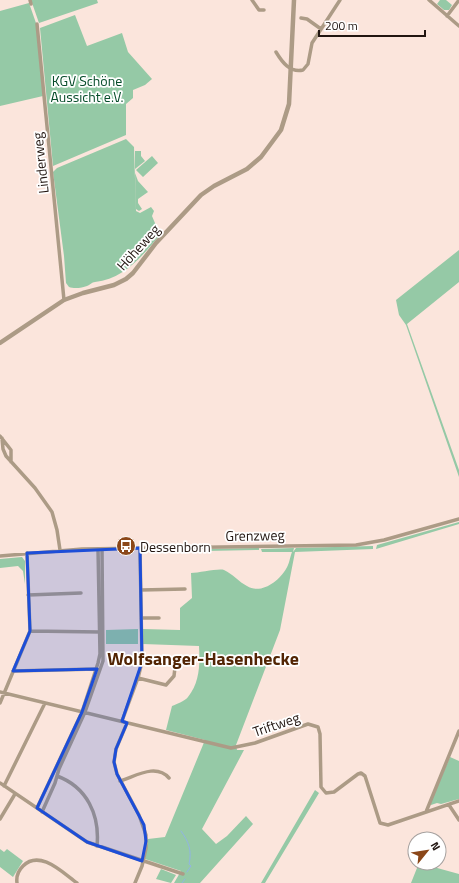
<svg xmlns="http://www.w3.org/2000/svg" width="459" height="883" font-family="'Titillium Web',sans-serif">
<rect width="100%" height="100%" fill="#fbe5dc"/>
<path fill="#95c9a6" d="M 31,0 L 97,0 L 98,3 L 39,23 Z
M 440,0 L 446,0 L 452,5 L 449,10 L 444,10 L 437,4 Z
M 29,3 L 36,23 L 43,96 L 0,106 L 0,11 Z
M 75,15 L 87,46 L 122,33 L 128,52 L 152,79 L 145,85 L 133,90 L 133,98 L 126,104 L 126,135 L 53,166 L 40,28 Z
M 126,139 L 134,147 L 136,211 L 140,213 L 151,207 L 154,211 L 152,216 L 160,235 C 142,256 124,279 95,282 C 92,282 90,285 87,286 C 82,288 74,289 69,287 L 66,283 L 64,256 L 53,172 L 57,168 Z
M 135,151 L 141,151 L 141,156 L 145,161 L 135,169 Z
M 152,156 L 158,163 L 143,177 L 136,170 Z
M 135,173 L 138,181 L 148,192 L 138,199 L 138,203 L 142,209 L 139,211 L 136,209 Z
M 459,250 L 459,282 L 407,324 L 459,470 L 459,477 L 406,325 L 399,315 L 396,300 Z
M 459,522 L 459,524 L 376,549 L 377,545 Z
M 373,546 L 373,549 L 295,552 L 280,630 L 236,745 L 237,750 L 244,750 L 202,829 L 216,844 L 227,836 L 246,816 L 253,824 L 200,883 L 174,883 L 181,871 L 145,859 L 148,839 L 165,837 L 205,740 L 166,730 L 172,706 C 177,704 185,701 188,697 C 200,682 200,664 199,646 L 143,644 L 143,629 L 180,630 L 180,608 L 192,598 L 191,573 C 199,573 219,568 224,570 C 233,574 239,582 247,586 C 261,595 279,581 286,569 C 289,565 290,557 292,552 L 262,552 L 261,549 L 294,548 L 293,552 L 296,548 Z
M 259,548 L 259,550 L 206,551 L 206,549 Z
M 22,557 L 25,561 L 25,584 L 23,571 L 18,566 L 0,568 L 0,559 Z
M 138,629 L 138,644 L 106,644 L 106,630 Z
M 450,757 L 459,761 L 459,799 L 441,804 L 437,803 L 431,805 L 430,804 Z
M 315,790 L 319,793 L 265,883 L 261,883 Z
M 0,849 L 4,852 L 7,849 L 23,861 L 13,877 L 0,867 Z
M 419,863 L 459,874 L 459,883 L 411,883 Z
M 161,869 L 176,875 L 171,883 L 156,879 Z"/>
<g fill="none" stroke-linecap="round" stroke-linejoin="round">
<path stroke="#91b4e4" stroke-width="1" d="M 181,831 C 189,842 192,851 189,864 L 191,866 L 187,872
M 182,883 L 185,879"/>
<path stroke="#ac9b86" stroke-width="3.5" d="M 30,0 L 31,4
M 252,0 L 259,10 L 264,10
M 429,0 L 459,26
M 447,16 L 459,0
M 301,18 L 307,19 L 321,29
M 37,24 L 64,300
M 276,52 C 282,62 290,73 303,70 L 308,64 L 312,43 L 340,0
M 0,436 L 11,450 L 11,462
M 2,438 L 3,449 L 6,456 L 35,488 L 52,512 L 57,530 L 60,550
M 0,556 L 82,549 L 356,545 L 384,540 L 459,519
M 141,590 L 185,589
M 28,595 L 81,593
M 141,618 L 159,618
M 30,631 L 100,632
M 13,671 L 97,669
M 138,678 L 166,685 L 174,676 L 176,659
M 0,692 L 231,748 L 255,743 L 308,724 L 318,727 L 320,734 L 321,787 L 326,793 L 334,792 L 358,774 L 361,773 L 365,776 L 380,823 L 388,825 L 459,801
M 0,703 L 30,631 L 27,553
M 122,721 L 138,678 L 142,662 L 140,548
M 127,723 L 116,749 L 114,762 L 117,774 L 139,815 L 146,835 L 146,848 L 142,866 L 135,883
M 57,776 C 87,787 100,815 97,846
M 120,781 C 136,776 156,763 169,778
M 0,783 L 87,842 L 183,874
M 4,786 L 45,703
M 449,805 L 459,820
M 37,808 L 82,712 L 98,663 L 100,654 L 98,549
M 42,812 L 55,783 L 59,769 L 85,712 L 103,661 L 102,549
M 426,812 L 459,731
M 0,819 L 15,794
M 17,883 C 16,876 18,871 23,866 C 40,849 63,873 77,883"/>
<path stroke="#ac9b86" stroke-width="4.5" d="M 0,343 L 64,300 L 83,293 L 114,285 L 126,279 L 133,273 L 156,243 L 201,195 L 214,186 L 247,169 L 261,157 L 281,130 L 289,104 L 294,0"/>
</g>
<path fill="#1d4ed8" fill-opacity="0.2" stroke="#1d4ed8" stroke-width="3" stroke-linejoin="round" d="M 140,548 L 142,662 L 122,721 L 127,723 L 116,749 L 114,762 L 117,774 L 144,825 L 146,841 L 142,861 L 87,842 L 37,808 L 82,712 L 97,669 L 13,671 L 30,631 L 27,553 Z"/>
<defs>
<g id="bus-disc" transform="scale(1)"><circle r="9.5" fill="#8b4719" stroke="#fff"/><path d="M-5-6H5V4H4V6H2V4H-2V6H-4V4H-5ZM-3.5-4V0h7V-4ZM-3.5 1.2v1.5H-2V1.2ZM2 1.2v1.5H3.5V1.2Z" fill="#fff"/></g>
</defs>
<g fill-rule="evenodd">
<use href="#bus-disc" x="126" y="546"/>
</g>
<g text-anchor="middle" dominant-baseline="central" stroke-width="3.5" stroke-linejoin="round" paint-order="stroke">
<g font-size="14" fill="#064c2a" stroke="#fff">
<text x="87" y="80">KGV Schöne<tspan x="87" dy="16">Aussicht e.V.</tspan></text>
</g>
<g font-size="14" fill="#211510" stroke="#fff">
<text transform="translate(40 163) rotate(-96)">Linderweg</text>
<text transform="translate(138 247) rotate(-48)">Höheweg</text>
<text transform="translate(255 535) rotate(-1)">Grenzweg</text>
<text transform="translate(276 724) rotate(-19)">Triftweg</text>
</g>
<g font-size="14" fill="#211510" stroke="#fff" text-anchor="start">
<text x="140" y="546">Dessenborn</text>
</g>
<g font-size="18" font-weight="bold" fill="#522504" stroke="#fff">
<text x="203" y="658">Wolfsanger-Hasenhecke</text>
</g>
</g>
<g transform="translate(427 851) rotate(60)"><circle r="19" fill="#ffffff" stroke="#a6a19f"/>
<path d="M0-3L7 15L0 10L-7 15Z" fill="#8b4719"/>
<text y="-6" font-size="11" font-weight="bold" text-anchor="middle" fill="#211510">N</text>
</g>
<path d="M319 30v6h106v-6" fill="none" stroke="#211510" stroke-width="2"/>
<text x="325" y="30" font-size="12" fill="#211510" stroke="#ffffff" stroke-width="3" paint-order="stroke">200 m</text>
</svg>
